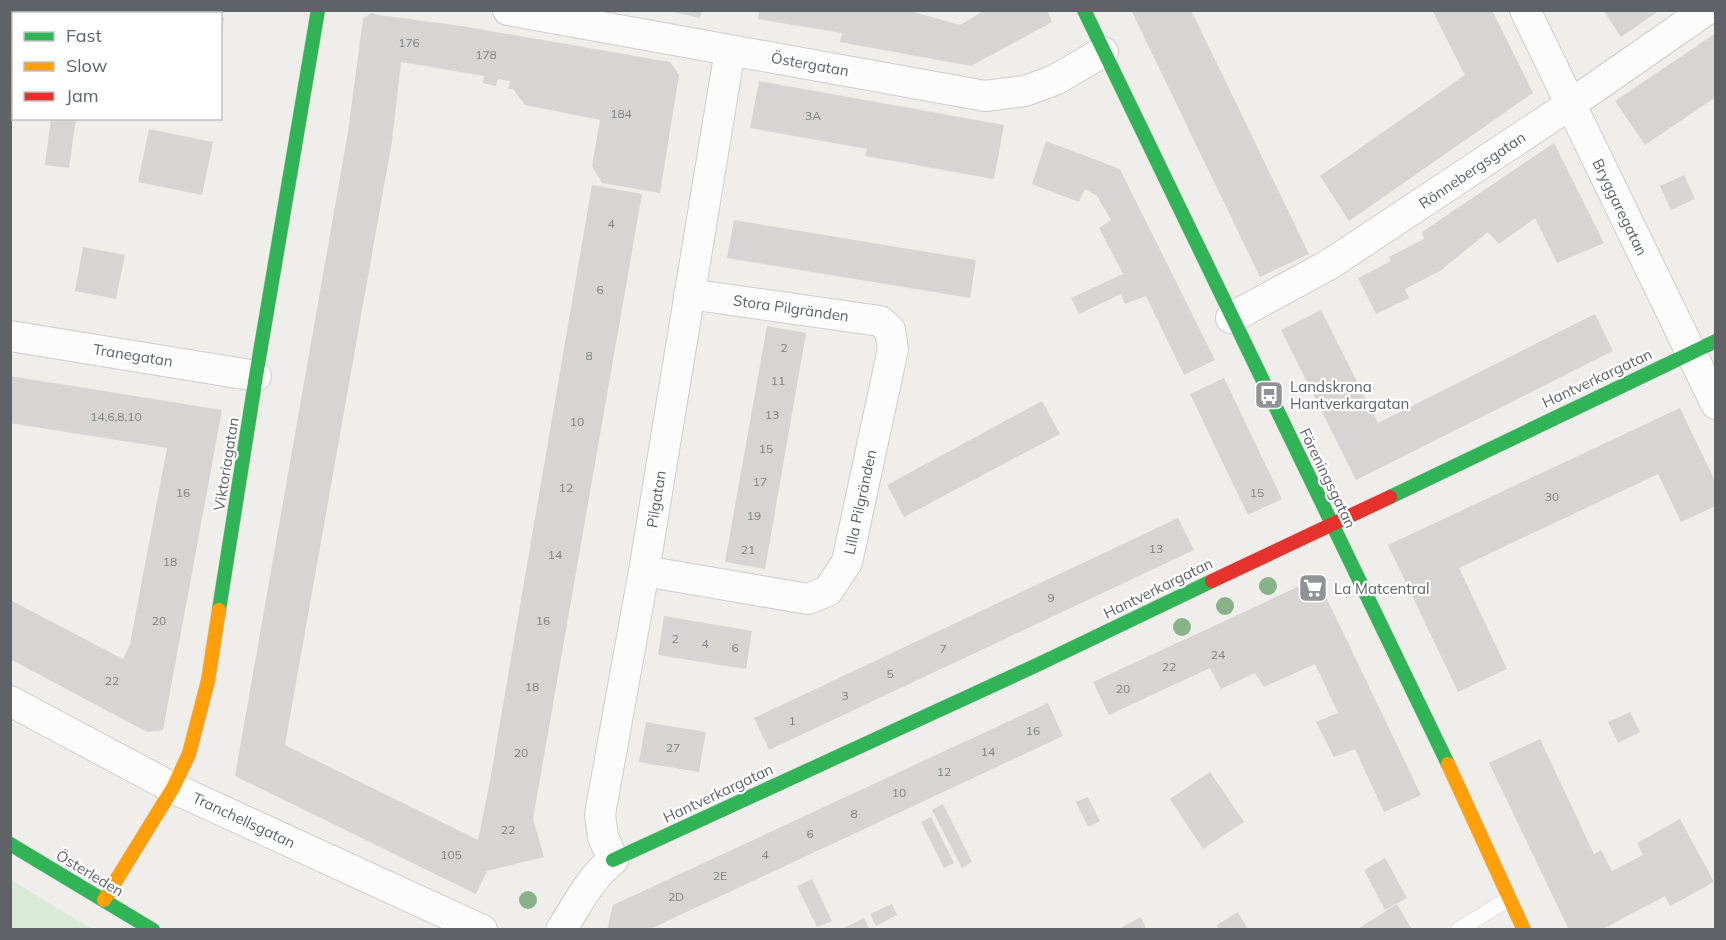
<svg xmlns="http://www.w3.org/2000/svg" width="1726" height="940" font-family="Mulish,sans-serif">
<rect width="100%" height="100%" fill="#efeeea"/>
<path fill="#d8ebd6" d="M 10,880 L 11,880 L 92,929 L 11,929 Z"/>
<path fill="#d6d5d3" d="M 38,10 L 64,10 L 64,14 L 48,14 Z
M 116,10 L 131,10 L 131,14 Z
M 664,10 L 702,10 L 700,18 Z
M 759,10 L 907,10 L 960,25 L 985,10 L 1047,10 L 1052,22 L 971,66 L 840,42 L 842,33 L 758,19 Z
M 1131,10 L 1191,10 L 1309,254 L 1260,277 Z
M 1432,10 L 1492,10 L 1533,93 L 1349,221 L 1320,176 L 1465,75 Z
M 1603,10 L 1660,10 L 1621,37 Z
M 371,13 L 379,15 L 461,26 L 670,62 L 679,75 L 660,193 L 602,183 L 592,166 L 600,120 L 525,105 L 513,89 L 508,89 L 510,81 L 498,79 L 496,86 L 483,83 L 484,76 L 401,62 L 392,141 L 285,745 L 478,840 L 490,781 L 592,185 L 642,194 L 533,819 L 544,857 L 487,871 L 476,894 L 235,776 L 348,132 L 363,19 Z
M 220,18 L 224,18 L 222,35 L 220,35 Z
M 1716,33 L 1716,97 L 1645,145 L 1615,101 Z
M 10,56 L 14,57 L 14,83 L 10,82 Z
M 759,81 L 1004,125 L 994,179 L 865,156 L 867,149 L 750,128 Z
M 51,118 L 76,118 L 69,168 L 45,165 Z
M 149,129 L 213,142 L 202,195 L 138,182 Z
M 1046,141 L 1120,169 L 1215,360 L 1184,375 L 1146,296 L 1125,304 L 1121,294 L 1079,314 L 1071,298 L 1123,274 L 1099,228 L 1111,220 L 1097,196 L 1085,189 L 1079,202 L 1032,184 Z
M 1554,143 L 1604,243 L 1557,263 L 1535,218 L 1499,244 L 1488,232 L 1440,271 L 1405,289 L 1409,298 L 1376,314 L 1358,278 L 1391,261 L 1389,257 L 1424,239 L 1422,232 Z
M 1684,175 L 1695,199 L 1671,210 L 1660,186 Z
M 734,220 L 976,260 L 970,298 L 727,258 Z
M 83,247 L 125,255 L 116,299 L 75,291 Z
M 1321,310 L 1378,423 L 1595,314 L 1613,351 L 1356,480 L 1281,330 Z
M 767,326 L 806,333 L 765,569 L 725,562 Z
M 10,376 L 222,410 L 163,730 L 147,732 L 10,659 L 10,600 L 123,659 L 130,644 L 167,448 L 10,423 Z
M 1224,378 L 1282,499 L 1248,515 L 1190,394 Z
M 1042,401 L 1060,434 L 904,517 L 887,485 Z
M 1680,408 L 1716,483 L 1716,506 L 1681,522 L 1658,474 L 1459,568 L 1507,669 L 1458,692 L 1388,545 Z
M 1178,518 L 1194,550 L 769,750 L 754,718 Z
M 1317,578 L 1421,795 L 1384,812 L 1355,749 L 1334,757 L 1316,722 L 1338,713 L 1315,664 L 1264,687 L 1255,673 L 1221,689 L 1210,668 L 1109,715 L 1093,682 Z
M 664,616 L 752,631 L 746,669 L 658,655 Z
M 1048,703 L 1063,736 L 648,930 L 607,930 L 613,905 Z
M 1630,712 L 1640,732 L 1618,743 L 1608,722 Z
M 646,722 L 706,732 L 699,772 L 639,762 Z
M 1540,739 L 1594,854 L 1601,850 L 1612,871 L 1643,855 L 1637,843 L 1680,819 L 1714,882 L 1670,906 L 1665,896 L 1601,930 L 1569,930 L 1489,763 Z
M 1210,772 L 1244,822 L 1203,849 L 1170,799 Z
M 1088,797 L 1100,821 L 1088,827 L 1076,802 Z
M 943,804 L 972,862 L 962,868 L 932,810 Z
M 931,817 L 954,863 L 944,868 L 921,822 Z
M 1385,858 L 1407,898 L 1385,910 L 1364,870 Z
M 812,879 L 832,921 L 817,927 L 797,886 Z
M 892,904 L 897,915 L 876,926 L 870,914 Z
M 1397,904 L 1412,930 L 1356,930 Z
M 1238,912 L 1248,930 L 1219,930 L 1217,925 Z
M 1141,917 L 1147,930 L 1117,930 Z
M 864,918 L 869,928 L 844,930 L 844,928 Z"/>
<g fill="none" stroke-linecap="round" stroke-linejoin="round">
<g stroke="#cbcccc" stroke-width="16">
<path id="lane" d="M 1458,930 L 1510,898"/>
</g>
<g stroke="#cbcccc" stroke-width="32">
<path id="street" d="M 508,10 L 985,96 L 1025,91 L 1055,80 L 1103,52
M 1525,10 L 1716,404
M 1231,318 L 1330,264 L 1571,104 L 1706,10
M 10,336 L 256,376
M 644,571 L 808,599 L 828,591 L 847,562 L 893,349 L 890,330 L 880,321 L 689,294
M 10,701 L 173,788 L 482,930
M 561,930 C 578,904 589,879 613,860 L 603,837 L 600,814 L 644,571 L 730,50"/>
</g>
<g stroke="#cacacb" stroke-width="15">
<path id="fast" d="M 1084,10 L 1448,764
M 1390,497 L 1716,341
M 219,610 L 256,376 L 318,10
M 10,844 L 153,930
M 613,860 L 1037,665 L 1212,581"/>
</g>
<g stroke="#cacacb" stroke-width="15">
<path id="slow" d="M 1448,764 L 1524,930
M 104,900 L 173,788 L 189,754 L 208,681 L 219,610"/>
</g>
<g stroke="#cacacb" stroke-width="15">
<path id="jam" d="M 1212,581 L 1390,497"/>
</g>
<use href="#lane" stroke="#fdfcfc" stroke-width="15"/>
<use href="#street" stroke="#fdfcfc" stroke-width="30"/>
<use href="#fast" stroke="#30b455" stroke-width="14"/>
<use href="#slow" stroke="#ff9f0a" stroke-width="14"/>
<use href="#jam" stroke="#e5322d" stroke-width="14"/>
</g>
<g fill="#88b388">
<circle cx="1268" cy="586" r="9"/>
<circle cx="1225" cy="606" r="9"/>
<circle cx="1182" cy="627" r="9"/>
<circle cx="528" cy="900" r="9"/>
</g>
<defs>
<g id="bus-square" transform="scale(1.5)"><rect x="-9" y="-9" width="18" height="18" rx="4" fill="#919496" stroke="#fff"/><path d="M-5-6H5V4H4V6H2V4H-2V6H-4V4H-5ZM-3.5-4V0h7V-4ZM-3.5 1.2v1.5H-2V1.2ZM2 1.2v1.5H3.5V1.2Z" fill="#fff"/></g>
<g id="supermarket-square" transform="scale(1.5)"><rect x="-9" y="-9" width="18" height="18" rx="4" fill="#919496" stroke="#fff"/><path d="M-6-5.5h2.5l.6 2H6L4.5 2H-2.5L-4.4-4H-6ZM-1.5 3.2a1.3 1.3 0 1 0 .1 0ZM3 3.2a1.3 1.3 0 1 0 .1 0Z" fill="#fff"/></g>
</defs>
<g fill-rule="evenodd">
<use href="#bus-square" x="1269" y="395"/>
<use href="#supermarket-square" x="1313" y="588"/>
</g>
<g text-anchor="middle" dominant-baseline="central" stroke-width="4.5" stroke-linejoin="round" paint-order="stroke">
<g font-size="12" fill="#7e8184">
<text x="409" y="42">176</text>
<text x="486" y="54">178</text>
<text x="621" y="113">184</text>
<text x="813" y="115">3A</text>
<text x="611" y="223">4</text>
<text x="600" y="289">6</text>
<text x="784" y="347">2</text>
<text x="589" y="355">8</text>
<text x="778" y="380">11</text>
<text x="772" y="414">13</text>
<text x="116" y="416">14,6,8,10</text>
<text x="577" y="421">10</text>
<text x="766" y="448">15</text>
<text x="760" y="481">17</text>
<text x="566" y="487">12</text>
<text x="183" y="492">16</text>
<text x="1257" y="492">15</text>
<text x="1552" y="496">30</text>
<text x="754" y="515">19</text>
<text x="1156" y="548">13</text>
<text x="748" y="549">21</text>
<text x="555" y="554">14</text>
<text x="170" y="561">18</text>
<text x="1051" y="597">9</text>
<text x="159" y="620">20</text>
<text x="543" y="620">16</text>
<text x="675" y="638">2</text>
<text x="705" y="643">4</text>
<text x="735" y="647">6</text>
<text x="943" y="648">7</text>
<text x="1218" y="654">24</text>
<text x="1169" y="666">22</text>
<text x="890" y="673">5</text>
<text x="112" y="680">22</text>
<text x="532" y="686">18</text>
<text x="1123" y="688">20</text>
<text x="845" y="695">3</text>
<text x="792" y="720">1</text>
<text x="1033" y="730">16</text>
<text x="673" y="747">27</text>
<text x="988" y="751">14</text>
<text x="521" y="752">20</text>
<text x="944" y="771">12</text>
<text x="899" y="792">10</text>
<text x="854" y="813">8</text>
<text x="508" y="829">22</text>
<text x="810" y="833">6</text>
<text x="451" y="854">105</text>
<text x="765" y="854">4</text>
<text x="720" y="875">2E</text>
<text x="676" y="896">2D</text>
</g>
<g font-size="15" fill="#5f6368" stroke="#fff">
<text transform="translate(810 64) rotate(10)">Östergatan</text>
<text transform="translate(1472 170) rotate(-34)">Rönnebergsgatan</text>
<text transform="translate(1620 207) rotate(64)">Bryggaregatan</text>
<text transform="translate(791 308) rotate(8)">Stora Pilgränden</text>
<text transform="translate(133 355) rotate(9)">Tranegatan</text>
<text transform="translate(1597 378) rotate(-25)">Hantverkargatan</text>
<text transform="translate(226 464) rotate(-81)">Viktoriagatan</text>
<text transform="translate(1328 478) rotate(64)">Föreningsgatan</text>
<text transform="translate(656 499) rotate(-81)">Pilgatan</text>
<text transform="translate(860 502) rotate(-78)">Lilla Pilgränden</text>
<text transform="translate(1158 588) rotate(-26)">Hantverkargatan</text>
<text transform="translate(718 793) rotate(-25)">Hantverkargatan</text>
<text transform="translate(244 820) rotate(25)">Tranchellsgatan</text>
<text transform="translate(90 873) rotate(31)">Österleden</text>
</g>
<g font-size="15" fill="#5f6368" stroke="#fff" text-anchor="start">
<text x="1290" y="386">Landskrona<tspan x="1290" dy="17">Hantverkargatan</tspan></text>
<text x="1334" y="588">La Matcentral</text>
</g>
</g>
<rect width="1726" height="940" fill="none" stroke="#5f6368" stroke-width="24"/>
<rect x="12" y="12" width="210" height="108" fill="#ffffff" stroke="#bfc1c3" stroke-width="1.5"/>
<rect x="24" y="32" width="30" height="9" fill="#30b455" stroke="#bfc1c3" stroke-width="1.5"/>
<text x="66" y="42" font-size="18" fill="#5f6368">Fast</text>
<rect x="24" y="62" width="30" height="9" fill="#ff9f0a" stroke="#bfc1c3" stroke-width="1.5"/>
<text x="66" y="72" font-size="18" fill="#5f6368">Slow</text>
<rect x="24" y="92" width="30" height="9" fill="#e5322d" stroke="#bfc1c3" stroke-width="1.5"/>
<text x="66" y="102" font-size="18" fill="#5f6368">Jam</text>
</svg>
